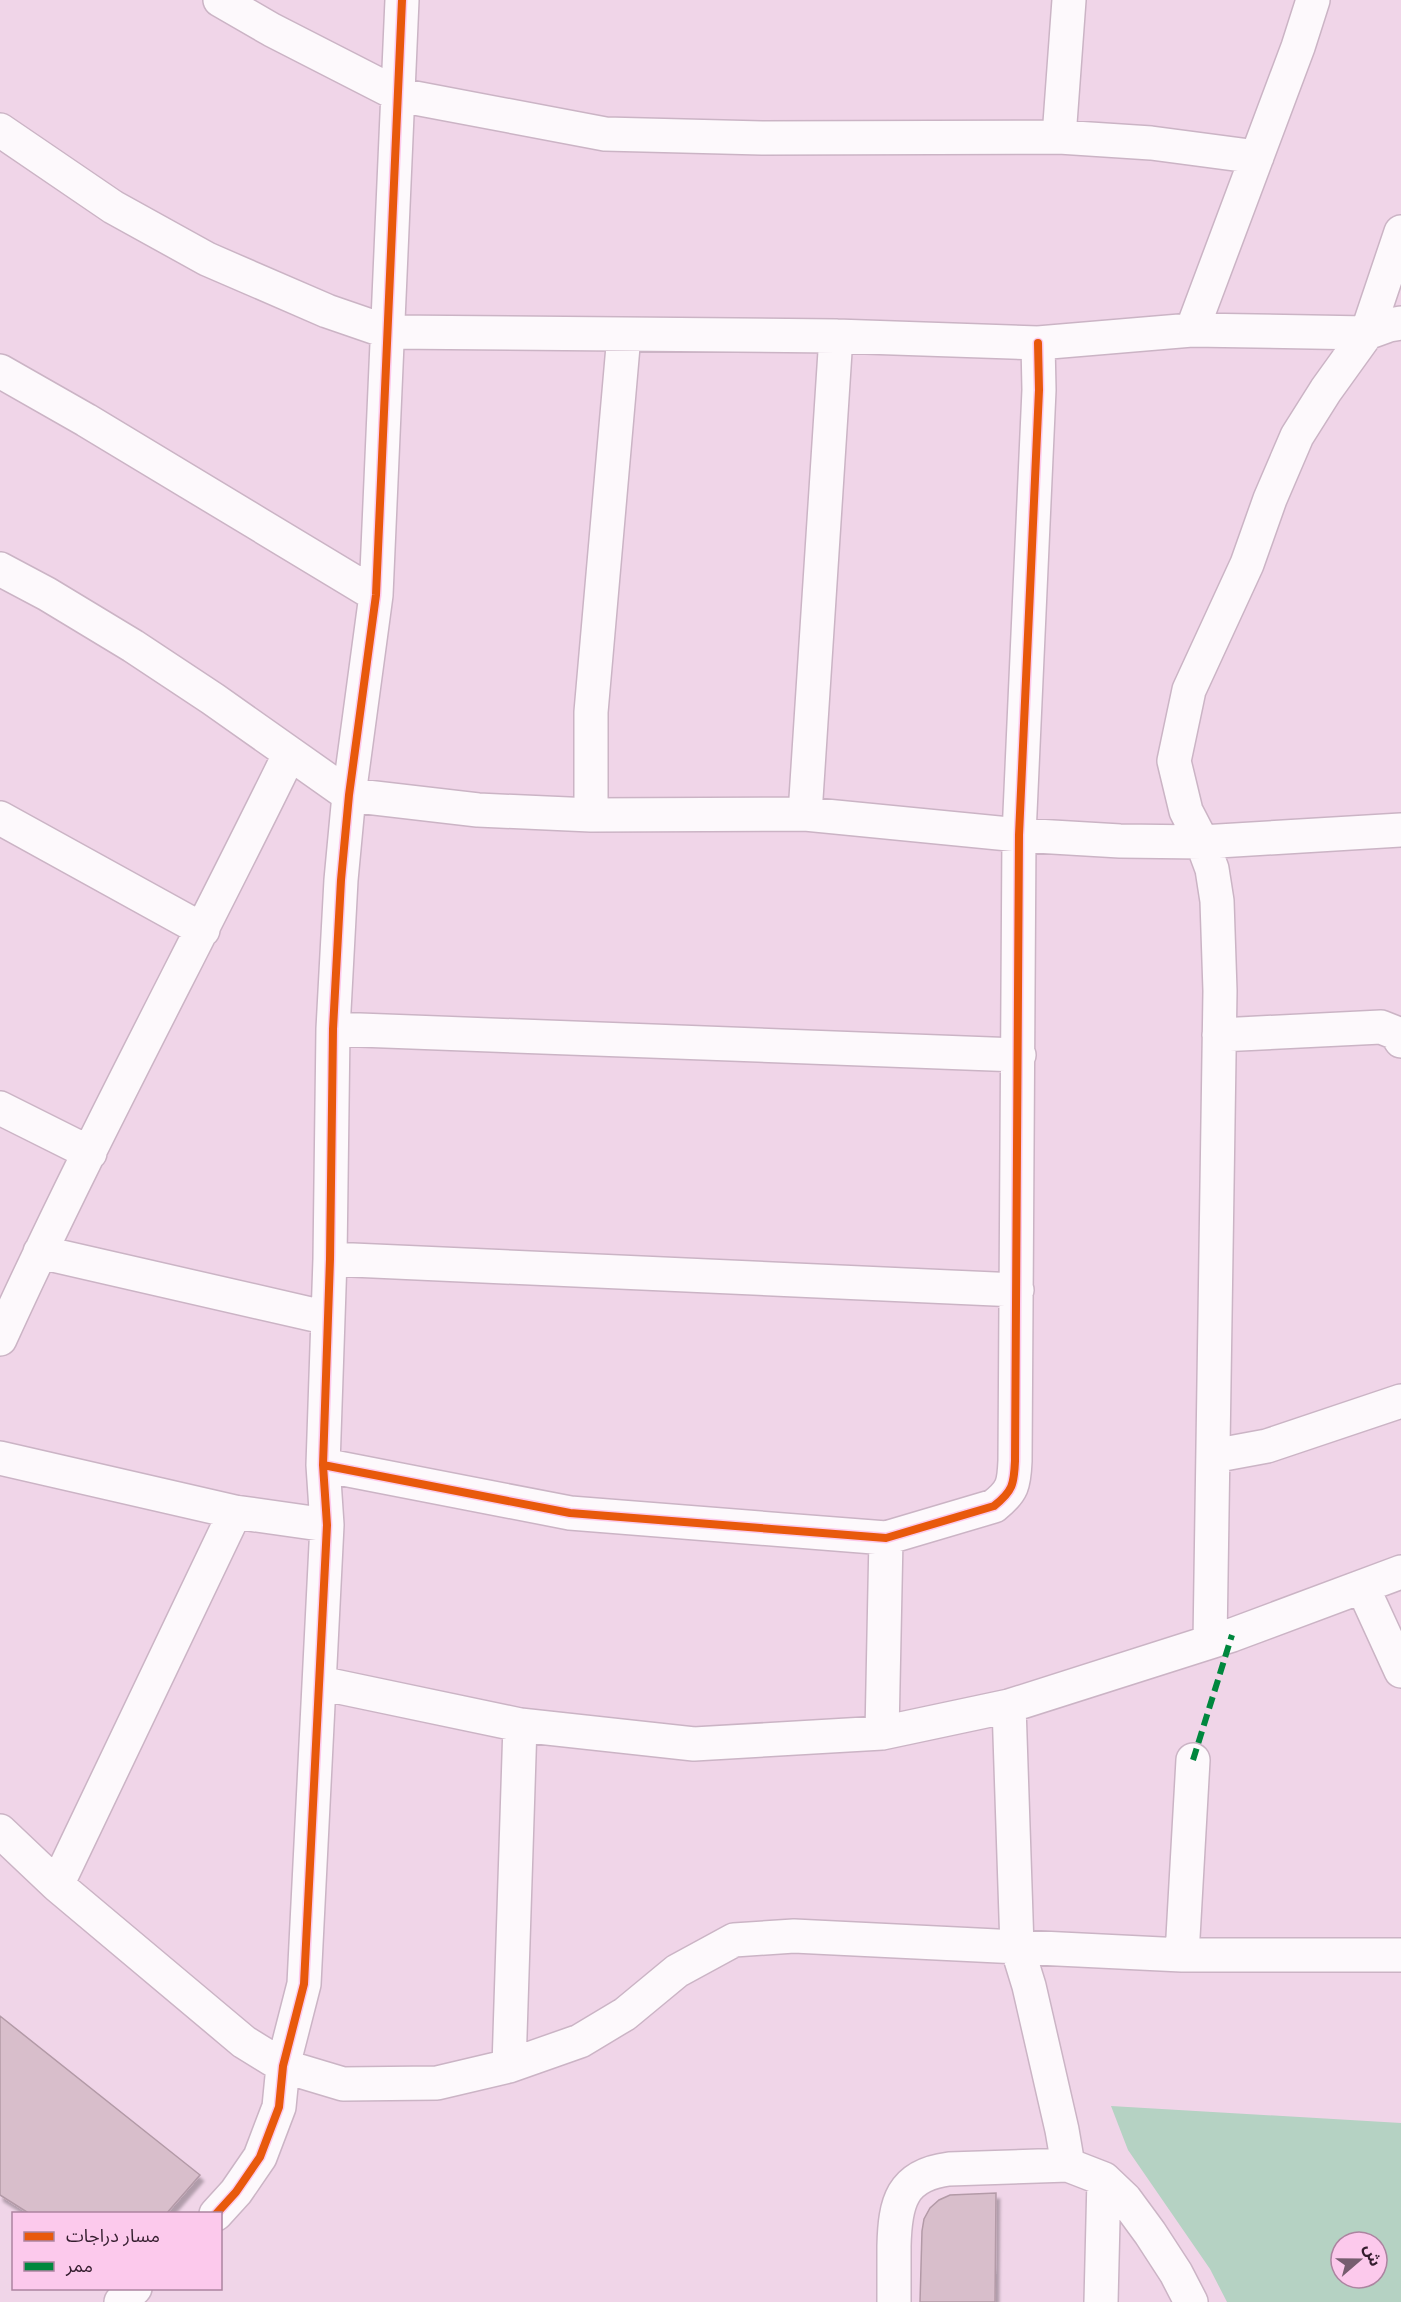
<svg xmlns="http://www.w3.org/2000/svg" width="1401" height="2302" font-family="'Nunito Sans','Noto Sans Arabic',sans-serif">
<defs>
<filter id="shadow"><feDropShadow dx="3.5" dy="6" stdDeviation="1.5" flood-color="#0004"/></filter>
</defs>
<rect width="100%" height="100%" fill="#f0d5e8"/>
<path fill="#b5d2c3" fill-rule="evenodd" d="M 1111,2106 L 1401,2123 L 1401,2302 L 1227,2302 L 1210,2269 L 1128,2150 ZM 1341,2242 L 1377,2242 L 1377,2278 L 1341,2278 Z"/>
<path fill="#d8becb" stroke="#b39aa7" stroke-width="1.5" filter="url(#shadow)" d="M 0,2016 L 200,2175 L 166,2214 L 30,2214 L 0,2195 Z
M 996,2193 L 995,2302 L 920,2302 L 922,2231 L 924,2219 L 930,2208 L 939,2200 L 950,2195 Z"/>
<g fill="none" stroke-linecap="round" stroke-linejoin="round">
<g stroke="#cbb4c5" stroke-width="36">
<path id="minor" d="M 220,0 L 272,30 L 399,95 L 605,134 L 762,138 L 1059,137 L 1151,143 L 1257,157
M 0,130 L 113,207 L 207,259 L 327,311 L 388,332 L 836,336 L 1038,343 L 1192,330 L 1367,333 L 1389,325 L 1401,323
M 1059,137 L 1069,0
M 1192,330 L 1298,47 L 1313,0
M 0,371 L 86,420 L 376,595
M 0,569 L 47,594 L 133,646 L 213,699 L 349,795 L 478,810 L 591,815 L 805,814 L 1019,835 L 1120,841 L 1202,842 L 1401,830
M 805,814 L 836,336
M 591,815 L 591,712 L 624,335
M 0,818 L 203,930
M 333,1029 L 1019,1055
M 1219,1035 L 1381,1027 L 1396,1033 L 1401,1041
M 0,1108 L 90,1153
M 40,1252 L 328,1318
M 330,1259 L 1017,1290
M 0,1339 C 90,1141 194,950 289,755
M 1213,1456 L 1267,1446 L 1401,1401
M 0,1458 L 235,1512 L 327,1525
M 323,1465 L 570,1513 L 886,1538 L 994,1506 C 1013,1491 1014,1484 1015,1461 L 1019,835 L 1039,390 L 1038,343
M 1363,1588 L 1401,1671
M 1210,1642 L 1220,991 L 1217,901 L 1212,869 L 1202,842 L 1186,811 L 1174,761 L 1189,690 L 1247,564 L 1270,499 L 1297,436 L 1326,390 L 1367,333 L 1401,232
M 320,1683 L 520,1725 L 694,1744 L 882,1733 L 1009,1706 L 1232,1635 L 1401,1572
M 1009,1706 L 1017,1947 L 1029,1986 L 1062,2130 L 1068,2165
M 882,1733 L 886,1538
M 0,1831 L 57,1885 L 244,2042 L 283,2066 L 343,2084 L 437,2083 L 509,2066 L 580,2041 L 625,2014 L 677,1971 L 734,1940 L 794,1936 L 1182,1955 L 1401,1955
M 57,1885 L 235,1512
M 1182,1955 L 1193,1760
M 509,2066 L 520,1725
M 216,2214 L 236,2192 L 260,2157 L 279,2107 L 283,2066 L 304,1984 L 327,1525 L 323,1465 L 330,1259 L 333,1029 L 341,880 L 349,795 L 376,595 L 402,0
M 121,2302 L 135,2288
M 894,2302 C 894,2283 894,2264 894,2246 C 895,2203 901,2175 949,2169 L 1068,2165 L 1104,2179 L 1125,2199 L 1150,2233 L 1176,2273 L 1191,2302
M 1101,2302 L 1104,2179"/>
</g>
<use href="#minor" stroke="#fdf9fc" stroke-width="33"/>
<path stroke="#00873e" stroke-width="6" stroke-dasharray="12 6" stroke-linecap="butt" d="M 1193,1760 L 1232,1635"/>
<g stroke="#fcc9ec" stroke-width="11">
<path id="cycleway" d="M 323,1465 L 570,1513 L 886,1538 L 994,1506 C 1013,1491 1014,1484 1015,1461 L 1019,835 L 1039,390 L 1038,343
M 216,2214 L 236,2192 L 260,2157 L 279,2107 L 283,2066 L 304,1984 L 327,1525 L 323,1465 L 330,1259 L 333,1029 L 341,880 L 349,795 L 376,595 L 402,0"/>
</g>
<use href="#cycleway" stroke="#e8590c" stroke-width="8"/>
</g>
<rect x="12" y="2212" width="210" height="78" fill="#fcc9ec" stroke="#ac84a0" stroke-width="1.5"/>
<rect x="24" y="2232" width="30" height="9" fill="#e8590c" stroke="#ac84a0" stroke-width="1.5"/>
<text x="66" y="2242" font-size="18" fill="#341d2e">مسار دراجات</text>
<rect x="24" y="2262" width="30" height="9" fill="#00873e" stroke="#ac84a0" stroke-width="1.5"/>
<text x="66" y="2272" font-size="18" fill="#341d2e">ممر</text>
<g transform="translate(1359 2260) rotate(70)"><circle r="28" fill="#fcc9ec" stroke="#ac84a0" stroke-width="1.5"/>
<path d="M0-4.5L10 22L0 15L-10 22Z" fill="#765d6f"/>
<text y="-9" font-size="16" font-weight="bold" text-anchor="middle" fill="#341d2e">ش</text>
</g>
</svg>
